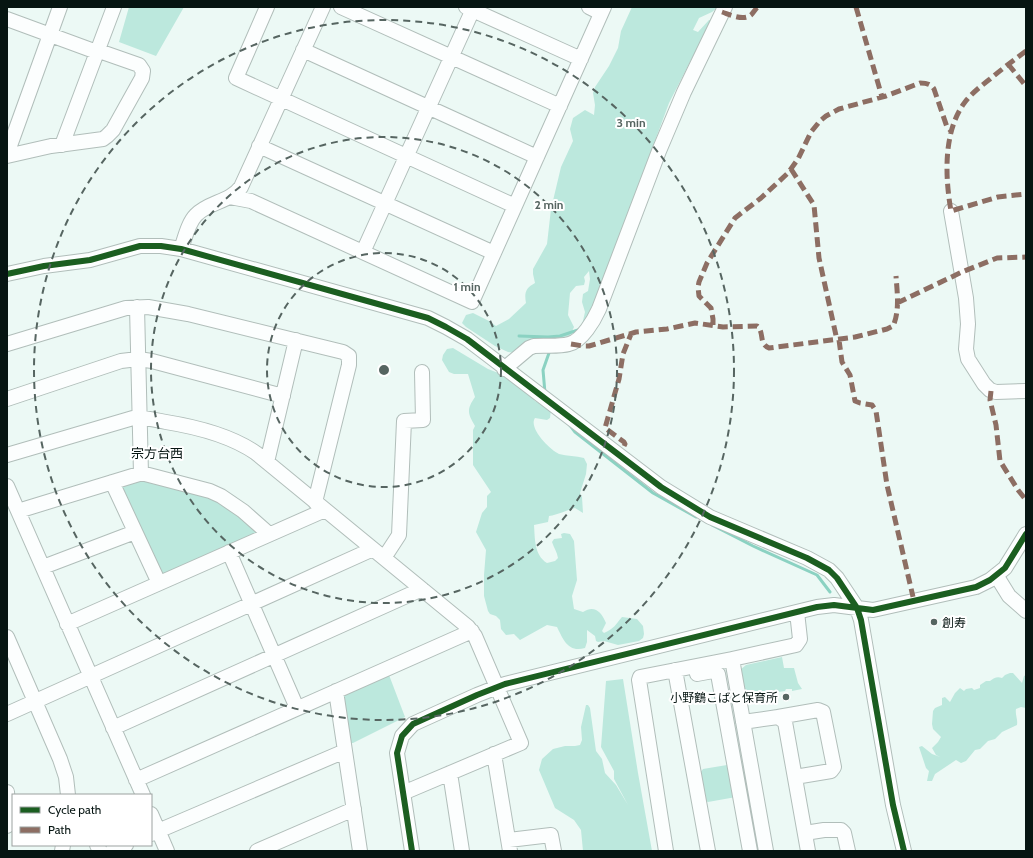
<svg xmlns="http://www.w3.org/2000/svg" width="1033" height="858" font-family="Cabin,'Noto Sans JP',sans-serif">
<rect width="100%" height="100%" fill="#ecf9f5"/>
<path fill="#bce8dd" d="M 129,7 L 184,7 L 156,56 L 119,42 Z
M 632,7 L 718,7 L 712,12 L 699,18 L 693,30 L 698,32 L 709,20 L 713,20 L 691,60 L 669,103 L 588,322 L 582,325 L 585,312 L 582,302 L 583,294 L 588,291 L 590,279 L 589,271 L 584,277 L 585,281 L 584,285 L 576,286 L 570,293 L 568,315 L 574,327 L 570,336 L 553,339 L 517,353 L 508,352 L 495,346 L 466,327 L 462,323 L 466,315 L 473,313 L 489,321 L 496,326 L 509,319 L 526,303 C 524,292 526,288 535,283 L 533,274 L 533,269 L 547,244 L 551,209 L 561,167 L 573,141 L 570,129 L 573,118 L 585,110 L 594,115 L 595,105 L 593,93 L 595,87 L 609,66 L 618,48 L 621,31 Z
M 453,348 L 488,369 L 506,376 L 528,392 L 535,401 L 551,409 L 550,418 L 547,420 L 535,418 C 528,428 550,450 559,454 C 567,456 576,456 584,458 L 587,464 L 586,474 L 580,493 L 582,497 L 583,513 L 575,508 C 566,510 558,515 549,516 L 548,522 L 534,525 C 535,538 534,555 547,563 L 555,561 L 558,558 C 557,552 554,548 552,542 L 554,539 L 562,538 L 561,534 L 564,533 L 570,534 L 574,541 L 577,580 L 572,596 L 574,609 L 583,612 C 594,605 601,611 606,623 L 602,631 L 604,633 C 615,628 615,625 622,617 L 637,619 L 643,626 L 644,634 L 643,638 L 639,641 L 618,645 L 604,641 L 598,642 L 596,641 L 595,636 L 587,630 L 587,642 L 585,648 C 568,653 563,639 557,627 L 547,625 L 520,640 L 514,634 L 506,635 L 501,629 L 500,620 L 496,616 L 490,614 L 488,611 L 484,596 L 484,575 L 486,550 L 476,532 L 482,513 L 487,507 L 487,496 L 491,492 L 473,465 L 473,430 L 475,426 C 468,414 466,410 475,397 L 468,374 L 454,374 L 449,372 L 442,360 L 443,355 L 447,349 Z
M 139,479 L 221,499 L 259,535 L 166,575 L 160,573 L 121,488 L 121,486 Z
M 782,657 L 784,668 L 794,668 L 798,683 L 802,689 L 792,691 L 792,689 L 786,689 L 785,691 L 743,698 L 740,670 L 746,665 Z
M 1010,673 L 1013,673 L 1022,683 L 1024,676 L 1026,675 L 1026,708 L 1021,707 L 1016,709 C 1015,715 1018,719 1017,725 L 1002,732 L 995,739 L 988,741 L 980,749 L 975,750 L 966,761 L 961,763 L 956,760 L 935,774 L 932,781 L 927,781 L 929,771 L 926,768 L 919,747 L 922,746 L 932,754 L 940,757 L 936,755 L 932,748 L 938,742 L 941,737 L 933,729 L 932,724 L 933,711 L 935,708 L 942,705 L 942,698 L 945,697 L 950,702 L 955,693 L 960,688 L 964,691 L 966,689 L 972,688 L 974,690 L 980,688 L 980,685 L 986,681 L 990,681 C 994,678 997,676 1002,678 L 1005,675 Z
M 389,675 L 405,717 L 353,743 L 349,743 L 342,696 Z
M 623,679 L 638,773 L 652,851 L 583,851 L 581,830 L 574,820 L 555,808 L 539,770 L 542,759 L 553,749 L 565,746 L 575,746 L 580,745 L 582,740 L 581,727 L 586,705 L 588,705 L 590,708 L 596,751 L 602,759 L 605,773 L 616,785 L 628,805 L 614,779 L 614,771 L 601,747 L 606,681 Z
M 727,765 L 732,768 L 736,797 L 708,802 L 706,801 L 700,773 L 703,769 Z"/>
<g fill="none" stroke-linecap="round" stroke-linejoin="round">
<path stroke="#8bd2c2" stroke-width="3" d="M 519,336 L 548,337 L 548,342
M 548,337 L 560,336 L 581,329
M 545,393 L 543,370 L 549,353 L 549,349
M 569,424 L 575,432 L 653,493 L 696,517
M 712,525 L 753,546 L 817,575 L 830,592"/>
<g stroke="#b1beba" stroke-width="16">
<path id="minor" d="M 267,7 L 236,78 L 515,206
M 341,7 L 560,106
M 466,7 L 581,59
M 589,7 L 601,13
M 7,19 L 94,51 L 99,51 L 139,65 L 143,71 L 142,78 L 113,130 L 107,136 L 103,139 L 51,146 L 7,156
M 303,50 L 537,157
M 62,145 L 114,7
M 259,146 L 494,253
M 7,154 L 60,7
M 230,197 L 251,201 L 472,302 L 604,7
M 951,211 L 966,298 L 968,324 L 966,349 L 968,359 L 984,384 L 990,390 L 996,392 L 1026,391
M 181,249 C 185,238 188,223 196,215 C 208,202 230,202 241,187 L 323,7
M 363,252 L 474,7
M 7,274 L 44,266 L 90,260 L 140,246 L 161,246 L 181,249 L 428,318 L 446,327 L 467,339 L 661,487 L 710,517 L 807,558 L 829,570 L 837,578 L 857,608 L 861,620 L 893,805 L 904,851
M 137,307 L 141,474
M 7,344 L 126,308 L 148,307 L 188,314 L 343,352 L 349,356 L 349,365 L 315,502
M 504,369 L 529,348 L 534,346 C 545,345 558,347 569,344 C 582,341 594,320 599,309 L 659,151 L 684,92 L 725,7
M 7,399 L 121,361 L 138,359 L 152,361 L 283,396
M 7,455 L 133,418 C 144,417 155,420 166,422 C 197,427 230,435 256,453 L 468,627 L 475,636 L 521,743 L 403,793
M 267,462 L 296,340
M 112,482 L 159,583
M 7,486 L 143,795
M 18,511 L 139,474 L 145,474 L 210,491 L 221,496 L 243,511 L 269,534
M 229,552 L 297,708
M 384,558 L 399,535 L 404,421 L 423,420 L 422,372
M 43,567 L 135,532
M 996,575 L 1009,596 L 1026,611
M 67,624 L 325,510
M 7,637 L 60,759 L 66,777 L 68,795
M 732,659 L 796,645 L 800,639 L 797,612
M 675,670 L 708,851
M 697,674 L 713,671 L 718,674 L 750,851
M 336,691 L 360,851
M 7,714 L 373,549
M 778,717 L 818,710 L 823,712 L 834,767 L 831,771 L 795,777
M 743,722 L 778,717 L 785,722 L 808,851
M 113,728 L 422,589
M 494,754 L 510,851
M 450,773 L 462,851
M 136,780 L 472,631
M 7,792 L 9,811 L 7,826
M 151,814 L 167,851
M 805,833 L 824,830 L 841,830 L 844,833 L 848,851
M 151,834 L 345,751
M 509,840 L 551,835 L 554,851
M 97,845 L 100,851
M 62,851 L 63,845
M 112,851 L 126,845
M 257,851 L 354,809
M 412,851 L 397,753 L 402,736 L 413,724 L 477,695 L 505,684 L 817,607 L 834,605 L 873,610 L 976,587 L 990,580 L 1005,568 L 1026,534
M 666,851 L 639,680 L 640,677 L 732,659 L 766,851"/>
</g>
<use href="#minor" stroke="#fcfefe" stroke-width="14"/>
<path stroke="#8d6e63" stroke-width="5" stroke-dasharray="10 5" stroke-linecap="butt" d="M 856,7 L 882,97
M 722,12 C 731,15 743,21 751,15 C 754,12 755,9 758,7
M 1026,51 C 1014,60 1002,69 990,79 C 981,86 972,93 965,102 C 943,131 945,177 951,211 L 998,197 L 1026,194
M 1008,64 L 1026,86
M 791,169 L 814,205 L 819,258 L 837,340
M 897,303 L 962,272 L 997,258 L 1026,257
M 713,325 L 713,319 L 711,308 L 699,296 L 698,287 L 699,282 L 707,263 L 735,218 L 761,198 L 788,173 L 798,159 L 811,132 L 820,121 L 826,116 L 839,109 L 886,96 L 920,83 C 926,83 931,84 934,89 L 947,127 L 951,131
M 839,340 L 842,362 L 850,375 L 855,401 L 860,403 L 872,405 L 876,411 L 887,485 L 914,601
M 571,344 L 583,346 L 589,346 L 636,332 L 667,329 L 695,323 L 723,327 L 757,326 C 765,333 758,343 769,348 L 855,337 L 887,329 L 893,326 C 900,311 897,291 896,276
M 991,391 L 990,400 L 996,425 L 1000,461 L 1018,490 L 1026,500
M 624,446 L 625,444 L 624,442 L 605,428 L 619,379 L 623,354 L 631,334"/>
<g stroke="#fff" stroke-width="8">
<path id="cycleway" d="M 7,274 L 44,266 L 90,260 L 140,246 L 161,246 L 181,249 L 428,318 L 446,327 L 467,339 L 661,487 L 710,517 L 807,558 L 829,570 L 837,578 L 857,608 L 861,620 L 893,805 L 904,851
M 412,851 L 397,753 L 402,736 L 413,724 L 477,695 L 505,684 L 817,607 L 834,605 L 873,610 L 976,587 L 990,580 L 1005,568 L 1026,534"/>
</g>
<use href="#cycleway" stroke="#1b5e20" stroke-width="6"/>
</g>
<g fill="none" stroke="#566561" stroke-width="2" stroke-dasharray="7 5">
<circle cx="384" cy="370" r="117"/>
<circle cx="384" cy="370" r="233"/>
<circle cx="384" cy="370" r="350"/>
</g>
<g fill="#566561" stroke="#fff" stroke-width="1.5">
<circle cx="934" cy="622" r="4"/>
<circle cx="786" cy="697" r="4"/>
</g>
<g text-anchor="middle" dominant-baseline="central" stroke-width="4" stroke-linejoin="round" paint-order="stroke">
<g font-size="12" fill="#061512" stroke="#fff" text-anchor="start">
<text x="942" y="622">創寿</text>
<text x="778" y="697" text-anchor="end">小野鶴こばと保育所</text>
</g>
<g font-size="13" fill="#061512" stroke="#fff">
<text x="157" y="453">宗方台西</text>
</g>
</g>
<circle cx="384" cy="370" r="6" fill="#566561" stroke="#fff" stroke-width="2"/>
<g font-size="12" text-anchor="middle" font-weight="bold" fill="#566561" stroke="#fff" stroke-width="4" stroke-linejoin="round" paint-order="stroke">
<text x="631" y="127">3 min</text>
<text x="549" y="209">2 min</text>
<text x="467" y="291">1 min</text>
</g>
<rect width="1033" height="858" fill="none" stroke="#061512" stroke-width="16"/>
<rect x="12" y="794" width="140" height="52" fill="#ffffff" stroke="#9ba1a0"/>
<rect x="20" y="807" width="20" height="6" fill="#1b5e20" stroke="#9ba1a0"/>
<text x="48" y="814" font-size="12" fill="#061512">Cycle path</text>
<rect x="20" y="827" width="20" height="6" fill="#8d6e63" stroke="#9ba1a0"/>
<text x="48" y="834" font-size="12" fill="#061512">Path</text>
</svg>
